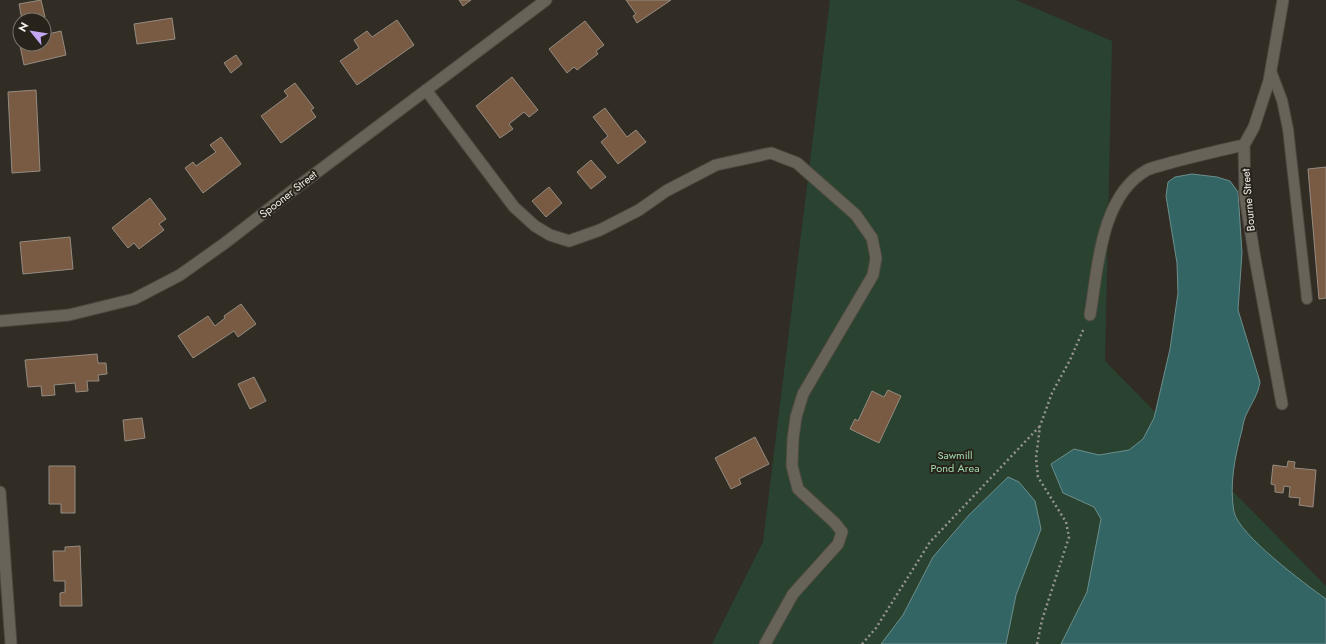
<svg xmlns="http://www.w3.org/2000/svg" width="1326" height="644" font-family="Jost,sans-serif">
<rect width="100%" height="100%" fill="#312d24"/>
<path fill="#294330" d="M 830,0 L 1016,0 L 1112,41 L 1105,361 L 1326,586 L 1326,644 L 712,644 L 763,542 Z"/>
<path fill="#336565" stroke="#6c8e8c" d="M 1192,174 L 1217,177 L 1230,181 L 1238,192 L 1242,253 L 1238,310 L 1260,382 C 1258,395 1252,402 1247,413 C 1244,418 1243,425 1242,430 C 1235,456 1229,485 1234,512 C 1239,535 1305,584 1326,599 L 1326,644 L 1061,644 L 1087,592 L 1101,519 L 1094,507 L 1063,493 L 1051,464 L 1074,449 L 1099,455 L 1129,450 L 1143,439 L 1154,418 L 1170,349 L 1178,293 L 1177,263 L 1166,196 L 1168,182 L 1175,177 Z
M 1008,477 L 1019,482 L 1035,501 L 1041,529 L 1016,595 L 1006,644 L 881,644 L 903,615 L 933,557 L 969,515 Z"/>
<path fill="#785b42" stroke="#958b82" d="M 41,0 L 45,17 L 22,20 L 19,4 Z
M 459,0 L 471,0 L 463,6 Z
M 626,0 L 671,0 L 637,23 L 633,16 L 636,14 Z
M 172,18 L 175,39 L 137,44 L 134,24 Z
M 397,20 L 414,45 L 357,85 L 340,61 L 359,48 L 354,40 L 367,31 L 372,37 Z
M 585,21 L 604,45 L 596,51 L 598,54 L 577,70 L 574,67 L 567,73 L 549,49 Z
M 61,31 L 66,55 L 24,65 L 19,41 L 20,44 L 44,44 L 44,35 Z
M 236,55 L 242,64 L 231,73 L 224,63 Z
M 512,77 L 538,110 L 529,117 L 524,112 L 509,124 L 513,129 L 500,138 L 476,106 Z
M 295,83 L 314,108 L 311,110 L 316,117 L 281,143 L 261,116 L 288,96 L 284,91 Z
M 36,90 L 40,171 L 12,173 L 8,92 Z
M 605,108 L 627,137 L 636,130 L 646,142 L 618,164 L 601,142 L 608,136 L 593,117 Z
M 221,137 L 241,164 L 203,193 L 185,168 L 193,162 L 196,166 L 216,152 L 210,145 Z
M 591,160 L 606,177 L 591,189 L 577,172 Z
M 1326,167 L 1326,298 L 1319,299 L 1308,169 Z
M 549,187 L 562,203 L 546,217 L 532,201 Z
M 150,198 L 166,219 L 159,224 L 164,230 L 139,249 L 134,243 L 128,248 L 112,228 Z
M 70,237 L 73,269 L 23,274 L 20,242 Z
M 241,304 L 256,324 L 238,337 L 234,331 L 193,358 L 178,336 L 208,316 L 215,326 L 225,318 L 224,316 Z
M 97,354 L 98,363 L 106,363 L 107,374 L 98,375 L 99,381 L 87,381 L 88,391 L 76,392 L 75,383 L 54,385 L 55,395 L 42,396 L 41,386 L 28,387 L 25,360 Z
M 254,377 L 266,401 L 250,409 L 238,384 Z
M 888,390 L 901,396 L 879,443 L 850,429 L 855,419 L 858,421 L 872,391 L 884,397 Z
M 142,418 L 145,438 L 125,441 L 123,420 Z
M 755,437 L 769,464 L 739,479 L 741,484 L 731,489 L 715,458 Z
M 1288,461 L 1295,462 L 1294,468 L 1316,470 L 1313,507 L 1299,505 L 1300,498 L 1289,497 L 1290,487 L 1284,486 L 1283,493 L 1275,492 L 1275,485 L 1271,484 L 1273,465 L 1287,467 Z
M 49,466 L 75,466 L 75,513 L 61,513 L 61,504 L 49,504 Z
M 80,546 L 82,606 L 60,606 L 60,593 L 65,592 L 65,581 L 54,581 L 53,551 L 65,551 L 65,547 Z"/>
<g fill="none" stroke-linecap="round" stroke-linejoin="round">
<g stroke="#4d4942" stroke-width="12">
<path id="service" d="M 1271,71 L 1282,100 L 1288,129 L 1307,299"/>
</g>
<g stroke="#4d4942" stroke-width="13">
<path id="minor" d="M 426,90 L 514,207 L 535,226 L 550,235 L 569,241 L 600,230 L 639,210 L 666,191 L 716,165 L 771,153 L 797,163 L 856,215 L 872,238 L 876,258 L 873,275 L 803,394 L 796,417 L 793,439 L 792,466 L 798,489 L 835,523 L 842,532 L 838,544 L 793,594 L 765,644
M 1090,315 C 1098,269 1100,196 1147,170 C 1155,166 1165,165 1173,162 C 1197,156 1220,150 1244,145
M 0,321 L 69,315 L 134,299 L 180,275 L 225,243 L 292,191 L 546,0
M 1282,404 L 1254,253 L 1245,196 L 1244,145 L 1254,127 L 1269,81 L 1283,0
M 0,492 L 11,644"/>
</g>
<path stroke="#97948d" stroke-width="2.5" stroke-dasharray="2 3" stroke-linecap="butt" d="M 862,644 L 876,628 L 930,542 L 1040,426
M 1037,644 L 1042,620 L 1069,537 L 1066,522 L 1038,477 L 1036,458 L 1040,426 L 1052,393 L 1070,360 L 1084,328"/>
<use href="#service" stroke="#686359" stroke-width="10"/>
<use href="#minor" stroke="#686359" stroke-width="11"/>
</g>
<g text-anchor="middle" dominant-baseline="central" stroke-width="4" stroke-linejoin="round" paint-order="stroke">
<g font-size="11" fill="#f0ede8" stroke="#27231a">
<text transform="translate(288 194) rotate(-38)">Spooner Street</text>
<text transform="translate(1248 200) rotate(-95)">Bourne Street</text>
</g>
<g font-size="11" fill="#a2daaf" stroke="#27231a">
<text x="955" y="455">Sawmill<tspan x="955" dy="13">Pond Area</tspan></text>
</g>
</g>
<g transform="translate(32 32) rotate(300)"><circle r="19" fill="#27231a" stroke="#77746c"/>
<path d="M0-3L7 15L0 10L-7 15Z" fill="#c3a7f2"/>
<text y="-6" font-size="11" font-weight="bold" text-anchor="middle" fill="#f0ede8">N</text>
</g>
</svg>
